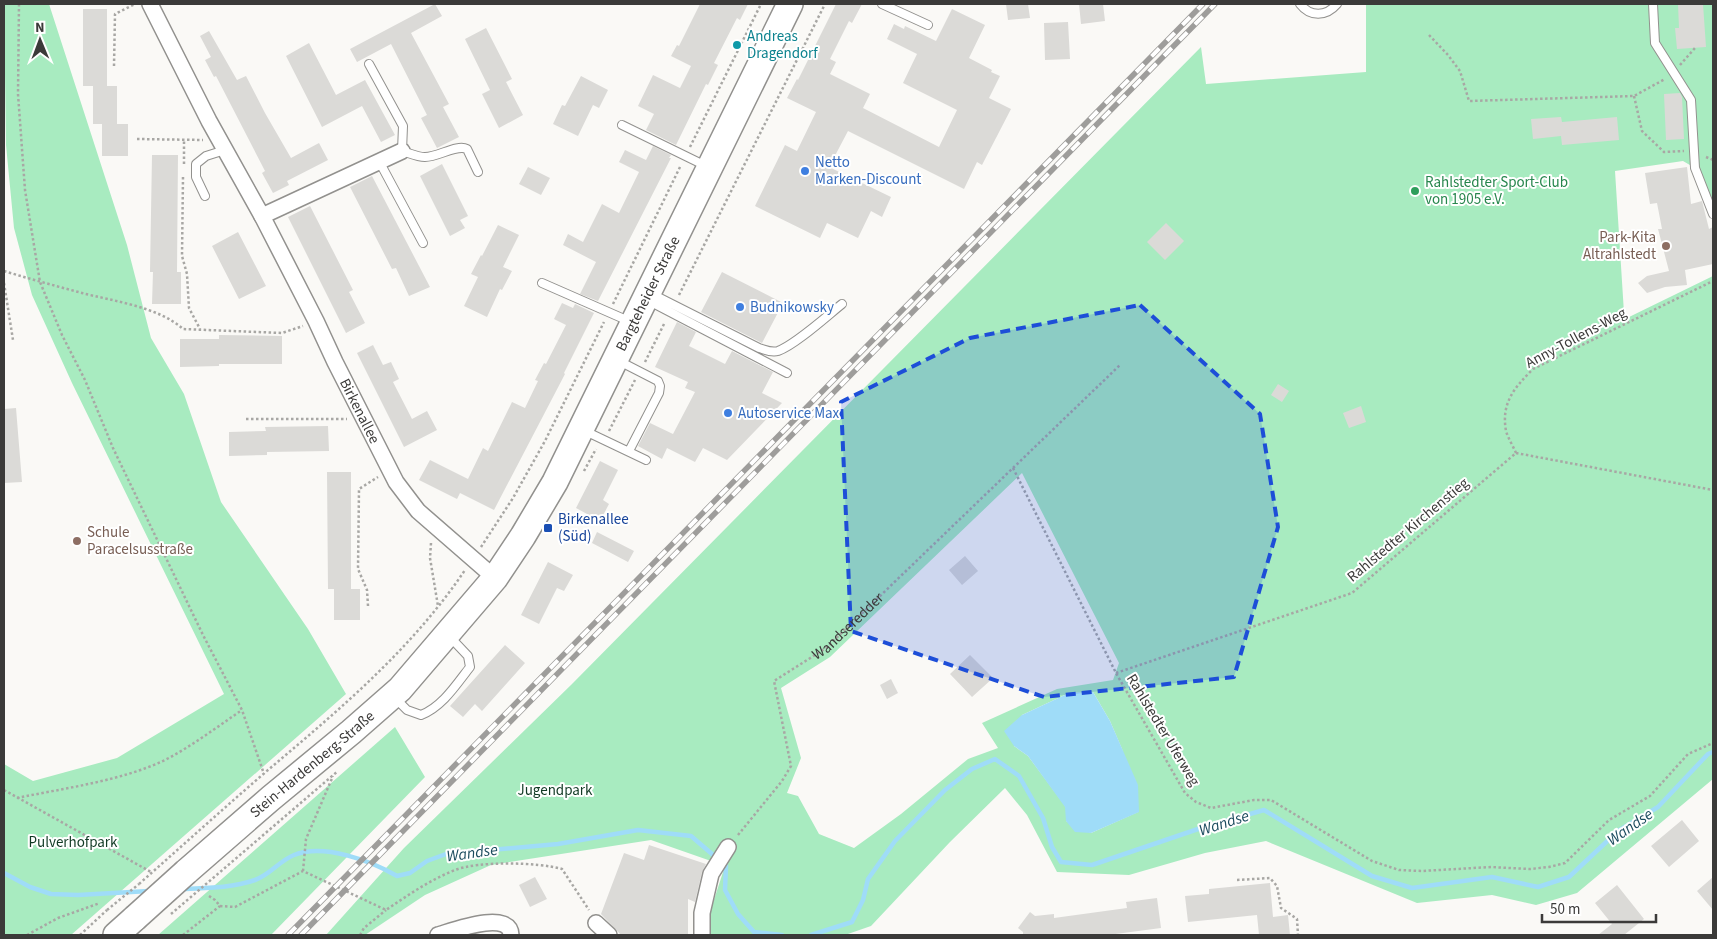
<svg xmlns="http://www.w3.org/2000/svg" width="1717" height="939" font-family="'Source Sans 3',sans-serif">
<rect width="100%" height="100%" fill="#faf9f6"/>
<path fill="#a8ebc0" fill-rule="evenodd" d="M 4,4 L 49,4 L 127,245 L 151,338 L 184,394 L 221,502 L 308,629 L 346,694 L 71,935 L 4,935 L 4,764 L 33,781 L 117,758 L 224,694 L 72,383 L 32,295 L 14,228 L 6,145 Z
M 1366,4 L 1713,4 L 1713,216 L 1708,213 L 1712,212 L 1695,168 L 1683,161 L 1615,171 L 1624,313 L 1627,318 L 1713,276 L 1713,779 L 1577,893 L 1536,905 L 1492,895 L 1417,903 L 1266,841 L 1205,853 L 1129,875 L 1057,872 L 1027,815 L 1005,788 L 950,842 L 871,926 L 845,935 L 708,935 L 709,915 L 724,869 L 711,861 L 651,840 L 491,865 L 425,895 L 365,935 L 326,935 L 404,848 L 572,684 L 1201,47 L 1206,84 L 1366,72 ZM 1022,473 L 1119,663 L 1113,680 L 1057,689 L 982,723 L 998,748 L 968,759 L 901,814 L 854,848 L 819,834 L 798,796 L 787,793 L 801,758 L 781,688 L 830,657 ZM 1093,692 L 1110,721 L 1122,749 L 1138,812 L 1091,833 L 1066,821 L 1066,807 L 1028,756 L 1014,746 L 1022,715 L 1069,693 Z
M 395,727 L 425,777 L 271,935 L 158,935 Z"/>
<path fill="#9fdcf8" d="M 1093,692 L 1110,721 L 1138,785 L 1139,812 L 1091,833 L 1075,832 L 1066,821 L 1065,807 L 1028,756 L 1014,746 L 1004,731 L 1022,715 L 1069,693 Z"/>
<g fill="none" stroke-linecap="round" stroke-linejoin="round">
<path stroke="#9fdcf8" stroke-width="4.5" d="M 4,873 L 30,887 L 51,894 L 78,895 L 149,891
M 182,889 C 206,888 232,888 255,880 C 270,875 279,861 294,855 C 324,843 371,861 397,876 L 410,873 L 427,861 L 446,854 L 558,844 L 638,830 L 691,836 L 726,866 L 725,890 L 738,914 L 754,932 L 782,935
M 811,935 L 852,922 L 863,900 L 868,879 L 895,841 L 945,790 L 972,769 L 995,759 L 1019,776 L 1043,818 L 1052,847 L 1061,862 L 1092,865 L 1201,828 L 1264,810 L 1372,876 L 1412,888 L 1492,877 L 1538,887 L 1569,877 L 1618,831 L 1658,807 L 1708,754 L 1713,752"/>
</g>
<path fill="#dbdad7" d="M 435,4 L 442,16 L 411,33 L 449,104 L 443,107 L 459,137 L 437,148 L 421,118 L 427,115 L 391,44 L 357,62 L 350,49 Z
M 700,4 L 748,4 L 740,20 L 737,18 L 714,63 L 718,65 L 708,85 L 706,84 L 676,145 L 646,130 L 654,114 L 638,106 L 653,75 L 680,88 L 691,66 L 671,56 L 677,45 L 679,46 Z
M 836,4 L 862,4 L 852,23 L 849,21 L 830,59 L 836,62 L 830,74 L 870,94 L 863,108 L 939,147 L 957,110 L 903,83 L 917,54 L 887,39 L 894,24 L 904,29 L 905,26 L 936,41 L 952,9 L 985,25 L 969,58 L 992,70 L 991,72 L 1000,76 L 989,98 L 1011,109 L 982,165 L 977,162 L 964,189 L 848,131 L 829,167 L 891,197 L 882,217 L 871,211 L 858,238 L 827,223 L 820,238 L 755,206 L 785,145 L 797,151 L 816,112 L 787,98 L 797,79 L 798,80 Z
M 1006,4 L 1028,4 L 1030,18 L 1008,20 Z
M 1079,4 L 1103,4 L 1105,21 L 1081,24 Z
M 1678,4 L 1703,4 L 1706,47 L 1677,49 L 1675,28 L 1679,28 Z
M 83,9 L 107,9 L 107,86 L 117,86 L 117,124 L 128,124 L 128,156 L 102,156 L 102,124 L 93,124 L 93,86 L 83,86 Z
M 1068,22 L 1070,59 L 1045,60 L 1044,23 Z
M 486,28 L 512,79 L 506,82 L 523,115 L 499,128 L 482,94 L 490,90 L 465,39 Z
M 209,31 L 237,80 L 246,76 L 265,113 L 291,158 L 319,143 L 328,160 L 287,181 L 289,185 L 273,193 L 262,173 L 265,171 L 216,76 L 214,77 L 205,60 L 211,57 L 200,36 Z
M 309,43 L 336,95 L 365,80 L 395,135 L 381,142 L 362,106 L 322,127 L 286,56 Z
M 581,76 L 608,90 L 599,108 L 593,105 L 578,136 L 553,124 L 562,105 L 565,106 Z
M 1680,93 L 1682,97 L 1684,139 L 1666,140 L 1664,94 Z
M 1561,117 L 1562,122 L 1617,117 L 1619,140 L 1562,145 L 1561,136 L 1533,139 L 1531,119 Z
M 653,146 L 671,155 L 669,158 L 671,158 L 598,301 L 580,294 L 596,262 L 563,245 L 568,234 L 583,242 L 602,204 L 619,213 L 639,172 L 619,162 L 625,150 L 646,160 Z
M 152,155 L 178,155 L 177,272 L 181,272 L 181,304 L 152,304 L 153,272 L 150,272 Z
M 442,164 L 468,216 L 460,220 L 465,228 L 450,236 L 420,176 Z
M 528,167 L 550,178 L 541,195 L 519,184 Z
M 1687,167 L 1691,204 L 1702,201 L 1709,229 L 1713,227 L 1713,264 L 1685,270 L 1687,285 L 1665,287 L 1647,293 L 1638,283 L 1647,276 L 1669,271 L 1658,229 L 1662,229 L 1657,203 L 1650,204 L 1645,173 Z
M 372,176 L 430,287 L 409,296 L 396,268 L 392,269 L 350,187 Z
M 310,206 L 353,290 L 349,292 L 365,323 L 346,333 L 288,217 Z
M 1166,223 L 1184,241 L 1165,260 L 1147,242 Z
M 498,225 L 519,235 L 503,267 L 512,271 L 502,290 L 500,289 L 487,317 L 464,306 L 478,277 L 471,274 L 481,255 L 482,256 Z
M 238,232 L 266,286 L 239,299 L 212,246 Z
M 722,272 L 783,303 L 762,343 L 701,312 Z
M 562,303 L 573,308 L 575,304 L 594,313 L 564,373 L 565,374 L 494,510 L 460,493 L 457,499 L 419,480 L 430,460 L 468,479 L 483,448 L 488,451 L 512,402 L 525,408 L 538,381 L 535,380 L 544,363 L 546,364 L 566,325 L 554,319 Z
M 677,322 L 696,332 L 689,346 L 725,364 L 732,351 L 773,372 L 762,393 L 782,403 L 727,460 L 703,448 L 695,462 L 667,448 L 662,459 L 638,446 L 650,423 L 673,434 L 695,392 L 685,388 L 688,382 L 655,367 Z
M 219,335 L 282,336 L 282,364 L 219,364 L 219,366 L 180,367 L 180,339 L 219,339 Z
M 373,345 L 383,365 L 391,362 L 399,379 L 393,382 L 412,419 L 427,411 L 437,430 L 404,447 L 357,353 Z
M 1278,384 L 1289,391 L 1282,402 L 1271,395 Z
M 1361,406 L 1366,422 L 1349,428 L 1343,413 Z
M 16,408 L 22,482 L 4,483 L 4,409 Z
M 328,426 L 329,451 L 267,452 L 267,455 L 229,456 L 229,432 L 266,431 L 265,427 Z
M 600,461 L 618,470 L 603,500 L 609,504 L 600,521 L 576,508 Z
M 327,472 L 351,472 L 351,589 L 360,589 L 360,620 L 334,620 L 334,589 L 328,589 Z
M 597,532 L 634,551 L 628,562 L 592,543 Z
M 965,556 L 978,571 L 962,585 L 949,570 Z
M 548,562 L 573,575 L 564,591 L 557,588 L 539,624 L 521,615 Z
M 505,645 L 525,663 L 482,711 L 475,704 L 463,717 L 450,706 Z
M 970,655 L 993,678 L 972,697 L 950,674 Z
M 891,679 L 898,693 L 887,699 L 880,685 Z
M 1682,820 L 1699,841 L 1669,867 L 1651,846 Z
M 649,845 L 706,864 L 702,872 L 695,902 L 688,899 L 688,935 L 621,935 L 601,914 L 624,853 L 644,860 Z
M 535,877 L 547,899 L 530,907 L 519,885 Z
M 1713,877 L 1713,910 L 1697,891 Z
M 1270,883 L 1273,917 L 1288,915 L 1290,935 L 1259,935 L 1257,915 L 1188,922 L 1185,896 L 1209,894 L 1209,889 Z
M 1617,885 L 1644,919 L 1624,935 L 1598,935 L 1612,924 L 1595,903 Z
M 1157,898 L 1161,928 L 1108,935 L 1023,935 L 1023,932 L 1018,928 L 1030,912 L 1035,916 L 1054,914 L 1054,918 L 1127,908 L 1126,902 Z"/>
<g fill="none" stroke-linecap="round" stroke-linejoin="round">
<g stroke="#92918e" stroke-width="10">
<path id="lane" d="M 882,4 L 928,25
M 1300,4 C 1310,17 1326,17 1337,4
M 1653,4 L 1655,43 L 1691,100 L 1695,168 L 1713,214
M 369,64 L 403,126 L 402,151 C 409,153 417,157 425,157 C 438,157 457,144 467,149 L 478,172
M 622,125 L 706,166
M 379,161 L 423,243
M 205,196 L 196,177 L 196,164 L 206,156 L 225,150
M 542,283 L 631,322
M 652,294 L 759,348 C 766,350 771,353 778,351 C 795,345 827,316 842,304
M 649,301 L 787,373
M 619,361 L 658,381 L 660,386 L 659,393 L 629,451
M 583,430 L 646,460
M 394,697 L 407,710 L 421,715 C 442,707 456,685 470,667 L 468,656 L 450,637"/>
</g>
<g stroke="#92918e" stroke-width="18">
<g id="street">
<path id="s2" d="M 150,4 L 209,121 L 262,216 L 316,321 L 335,362 L 396,482 L 418,511 L 495,578"/>
<path d="M 262,216 L 402,151"/>
<path d="M 596,923 L 609,935"/>
<path d="M 438,935 C 452,931 510,909 511,935"/>
<path d="M 702,935 L 702,913 L 711,874 L 728,847"/>
</g>
</g>
<g stroke="#92918e" stroke-width="28">
<g id="primary">
<path id="s3" d="M 186,872 L 271,798 L 351,732 L 400,689 L 495,578 L 523,536 L 555,482 L 790,4"/>
<path d="M 116,935 L 135,918"/>
</g>
</g>
<g stroke="#a8a7a4" stroke-width="2.5" stroke-dasharray="2.5 2.5" stroke-linecap="butt">
<path d="M 19,4 L 18,94 L 25,190 L 40,282 L 62,335 L 85,380 L 113,448 L 203,635 L 242,710 L 264,774"/>
<path d="M 1429,35 L 1448,55 L 1460,71 L 1469,101 L 1634,96 L 1665,79"/>
<path d="M 1680,65 L 1695,48"/>
<path d="M 114,66 L 115,14 L 135,4"/>
<path d="M 1634,96 L 1642,131 L 1664,152 L 1684,151"/>
<path d="M 137,139 L 203,140"/>
<path d="M 690,147 L 761,4"/>
<path d="M 1706,157 L 1713,160"/>
<path d="M 184,164 L 184,140"/>
<path d="M 183,177 L 182,256 L 187,274 L 189,308 L 200,329"/>
<path d="M 4,271 C 30,279 56,286 82,293 C 113,301 159,307 183,329 L 282,333 L 303,326"/>
<path d="M 4,283 L 13,340"/>
<path d="M 679,295 L 825,4"/>
<path d="M 613,304 L 681,165"/>
<path d="M 645,362 L 665,322"/>
<path d="M 246,419 L 347,419"/>
<path d="M 609,431 L 635,380"/>
<path d="M 1516,453 C 1513,446 1508,438 1506,431 C 1501,403 1514,388 1533,369 L 1713,281"/>
<path d="M 1516,453 L 1713,490"/>
<path d="M 1013,468 L 1116,673 L 1185,793 L 1196,802 L 1211,808 L 1254,800 L 1271,800 L 1372,861 L 1399,870 L 1422,871 L 1491,867 L 1530,869 L 1549,867 L 1565,863 L 1609,820 L 1650,796 L 1688,754 L 1713,743"/>
<path d="M 584,471 L 596,449"/>
<path d="M 431,543 L 430,558 L 438,606"/>
<path d="M 481,547 L 513,498 L 545,441 L 604,322"/>
<path d="M 368,606 L 367,590 L 358,569 L 359,489 L 378,477"/>
<path d="M 1116,673 L 1352,593 L 1516,453"/>
<path d="M 4,790 L 151,872"/>
<path d="M 17,798 C 65,788 121,781 165,760 C 192,746 217,727 242,710"/>
<path id="s1" d="M 738,835 L 782,781 L 791,766 L 774,681 L 826,648 L 1120,365"/>
<path d="M 303,871 L 306,839 L 333,776"/>
<path d="M 1237,880 L 1270,878 L 1277,886 L 1281,908 L 1297,919 L 1298,935"/>
<path d="M 139,884 C 182,846 224,808 268,770 C 339,710 412,649 465,570"/>
<path d="M 209,896 L 215,900 L 220,906 L 235,907 L 303,871 L 386,910 C 408,895 430,880 455,870 C 478,861 538,862 562,869 L 589,910"/>
<path d="M 171,914 L 338,771"/>
<path d="M 27,935 L 58,918 L 100,903"/>
<path d="M 80,935 L 107,910"/>
<path d="M 183,935 L 220,906"/>
<path d="M 360,935 L 364,928 L 386,910"/>
</g>
<use href="#lane" stroke="#fff" stroke-width="8"/>
<use href="#street" stroke="#fff" stroke-width="15"/>
<use href="#primary" stroke="#fff" stroke-width="25"/>
<g stroke="#9e9d9b" stroke-width="5.5">
<path id="rail" d="M 288,935 L 1203,4
M 301,935 L 1215,4"/>
</g>
<use href="#rail" stroke="#fff" stroke-width="4" stroke-dasharray="11" stroke-linecap="butt"/>
<g stroke="#92918e" stroke-width="28" stroke-linecap="butt">
<path id="primary-bridge" d="M 135,918 L 186,872"/>
</g>
<path stroke="#a8a7a4" stroke-width="2.5" stroke-dasharray="2.5 2.5" stroke-linecap="butt" d="M 107,910 L 139,884"/>
<use href="#primary-bridge" stroke="#fff" stroke-width="25"/>
</g>
<path fill="#1d4ed8" fill-opacity="0.2" stroke="#1d4ed8" stroke-width="4" stroke-dasharray="10 6" stroke-linejoin="round" d="M 1140,305 L 1260,414 L 1278,527 L 1234,677 L 1044,697 L 851,631 L 841,402 L 970,338 Z"/>
<circle fill="#0f9aa8" stroke="#fff" stroke-width="2" cx="737" cy="45" r="5"/>
<g fill="#3f7fe0" stroke="#fff" stroke-width="2">
<circle cx="805" cy="171" r="5"/>
<circle cx="740" cy="307" r="5"/>
<circle cx="728" cy="413" r="5"/>
</g>
<circle fill="#2e9e5b" stroke="#fff" stroke-width="2" cx="1415" cy="191" r="5"/>
<g fill="#8d6e63" stroke="#fff" stroke-width="2">
<circle cx="1666" cy="246" r="5"/>
<circle cx="77" cy="541" r="5"/>
</g>
<rect fill="#1a4fb4" stroke="#fff" stroke-width="2" x="543" y="523" width="10" height="10" rx="2.5"/>
<g text-anchor="middle" dominant-baseline="central" stroke-width="4" stroke-linejoin="round" paint-order="stroke">
<g font-size="15" fill="#0d838f" stroke="#fff" text-anchor="start">
<text x="747" y="36">Andreas<tspan x="747" dy="17">Dragendorf</tspan></text>
</g>
<g font-size="15" fill="#366cbe" stroke="#fff" text-anchor="start">
<text x="815" y="162">Netto<tspan x="815" dy="17">Marken-Discount</tspan></text>
<text x="750" y="307">Budnikowsky</text>
<text x="738" y="413">Autoservice Max</text>
</g>
<g font-size="15" fill="#27864d" stroke="#fff" text-anchor="start">
<text x="1425" y="182">Rahlstedter Sport-Club<tspan x="1425" dy="17">von 1905 e.V.</tspan></text>
</g>
<g font-size="15" fill="#785e54" stroke="#fff" text-anchor="end">
<text x="1656" y="237">Park-Kita<tspan x="1656" dy="17">Altrahlstedt</tspan></text>
<text x="87" y="532" text-anchor="start">Schule<tspan x="87" dy="17">Paracelsusstraße</tspan></text>
</g>
<g font-size="15" fill="#3b3a39" stroke="#fff">
<text stroke="none"><textPath href="#s3" startOffset="751">Bargteheider Straße</textPath></text>
<text transform="translate(1576 338) rotate(-28)">Anny-Tollens-Weg</text>
<text stroke="none"><textPath href="#s2" startOffset="458">Birkenallee</textPath></text>
<text transform="translate(1408 530) rotate(-40)">Rahlstedter Kirchenstieg</text>
<text stroke="none"><textPath href="#s1" startOffset="266">Wandseredder</textPath></text>
<text transform="translate(1163 730) rotate(59)">Rahlstedter Uferweg</text>
<text stroke="none"><textPath href="#s3" startOffset="166">Stein-Hardenberg-Straße</textPath></text>
</g>
<g font-size="15" fill="#164399" stroke="#fff" text-anchor="start">
<text x="558" y="519">Birkenallee<tspan x="558" dy="17">(Süd)</tspan></text>
</g>
<g font-size="15" fill="#113a24" stroke="#fff">
<text x="555" y="790">Jugendpark</text>
<text x="73" y="842">Pulverhofpark</text>
</g>
<g font-size="16" font-style="italic" fill="#1b4b5e" stroke="#fff">
<text transform="translate(1224 823) rotate(-18)">Wandse</text>
<text transform="translate(1630 827) rotate(-35)">Wandse</text>
<text transform="translate(472 853) rotate(-8)">Wandse</text>
</g>
</g>
<rect width="1717" height="939" fill="none" stroke="#3b3a39" stroke-width="10"/>
<g transform="translate(40 40) rotate(359)" stroke="#ffffff" stroke-width="4" paint-order="stroke">
<path d="M0-4L9 19L0 12L-9 19Z" fill="#3b3a39"/>
<text y="-8" font-size="14" font-weight="bold" text-anchor="middle" fill="#3b3a39">N</text>
</g>
<path d="M1542 914v8h114v-8" fill="none" stroke="#3b3a39" stroke-width="2.5"/>
<text x="1550" y="914" font-size="15" fill="#3b3a39" stroke="#ffffff" stroke-width="4" paint-order="stroke">50 m</text>
</svg>
